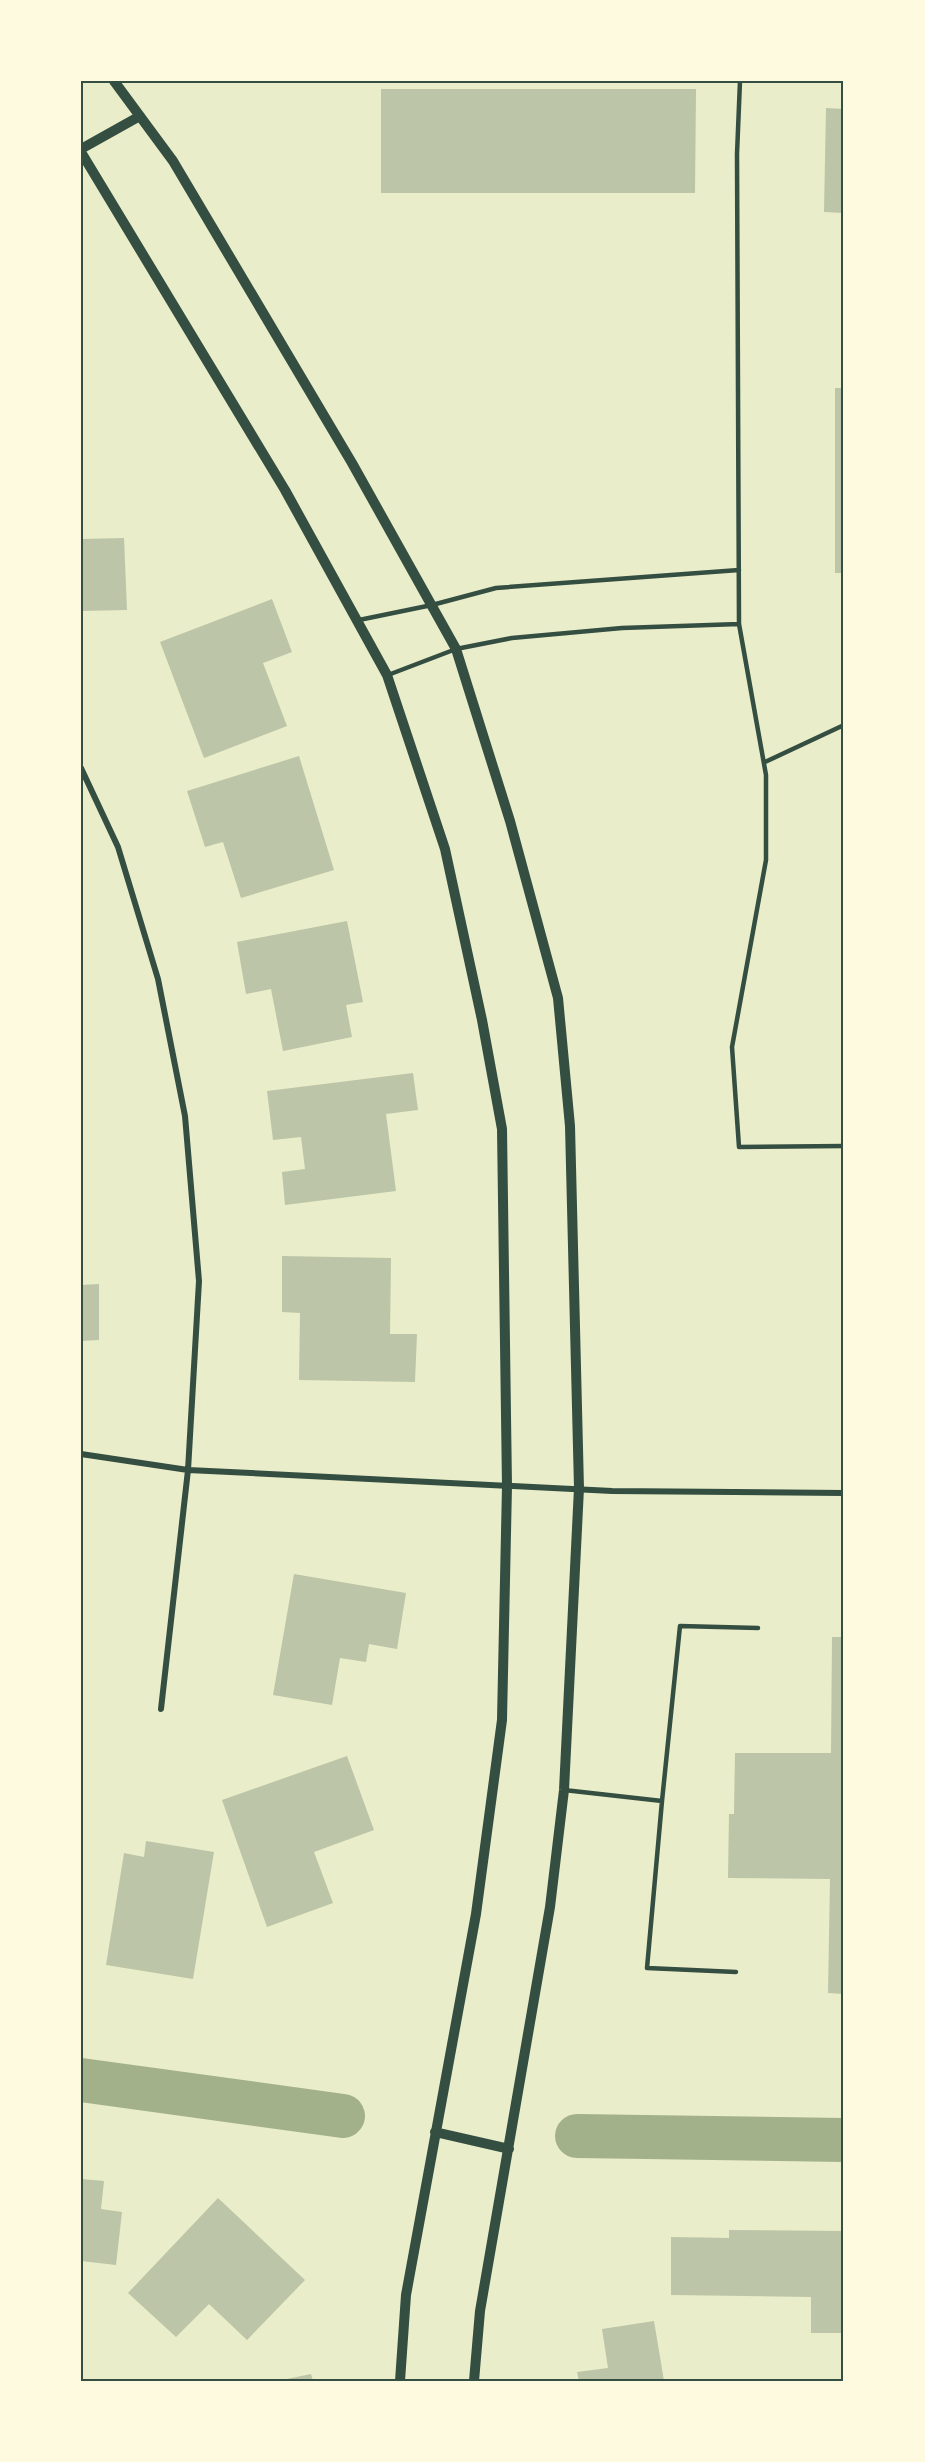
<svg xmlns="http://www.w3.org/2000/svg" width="925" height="2462" font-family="Quicksand,sans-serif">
<rect width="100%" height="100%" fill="#e9edc9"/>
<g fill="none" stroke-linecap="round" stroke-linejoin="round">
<path stroke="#a3b18a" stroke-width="44" d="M 81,2080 L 343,2116
M 577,2136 L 844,2140"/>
</g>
<path fill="#bcc5a7" d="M 381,89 L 696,89 L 695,193 L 381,193 Z
M 826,108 L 844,109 L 844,213 L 824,212 Z
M 835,388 L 844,388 L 844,573 L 835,573 Z
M 124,538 L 127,610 L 81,611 L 81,539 Z
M 272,599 L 292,652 L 263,663 L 287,726 L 204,758 L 160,642 Z
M 299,756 L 334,870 L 241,898 L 223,842 L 205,847 L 187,791 Z
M 347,921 L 363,1002 L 346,1005 L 352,1037 L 283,1051 L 271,989 L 246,994 L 237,942 Z
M 413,1073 L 418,1110 L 386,1114 L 396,1191 L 285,1205 L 282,1172 L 305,1169 L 301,1137 L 273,1140 L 267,1091 Z
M 282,1256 L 391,1258 L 390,1334 L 417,1334 L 415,1382 L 299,1380 L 300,1313 L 282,1312 Z
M 99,1284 L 99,1340 L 81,1341 L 81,1285 Z
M 294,1574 L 406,1593 L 397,1649 L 369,1644 L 366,1662 L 340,1658 L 332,1705 L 273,1695 Z
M 832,1637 L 844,1637 L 844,1994 L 828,1993 L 830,1879 L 728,1878 L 729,1814 L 734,1814 L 735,1753 L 831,1753 Z
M 347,1756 L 374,1830 L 314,1852 L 333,1903 L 267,1927 L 222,1800 Z
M 146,1841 L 214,1852 L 193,1979 L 106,1965 L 124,1853 L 144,1857 Z
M 81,2179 L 104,2181 L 101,2209 L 122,2212 L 116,2265 L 81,2261 Z
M 218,2198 L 305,2280 L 247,2340 L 209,2304 L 176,2337 L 128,2293 Z
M 729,2230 L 844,2231 L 844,2333 L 811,2333 L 811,2297 L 671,2295 L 671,2237 L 729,2238 Z
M 654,2321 L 664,2381 L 579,2381 L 577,2372 L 608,2368 L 602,2329 Z
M 311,2374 L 313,2381 L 282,2381 L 282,2380 Z"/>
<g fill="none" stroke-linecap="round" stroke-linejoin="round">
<path stroke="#344e41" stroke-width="4.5" d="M 740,81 L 737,154 L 739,624 L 766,775 L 766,860 L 732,1047 L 739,1147 L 844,1146
M 359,620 L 432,605 L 496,588 L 739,570
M 388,675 L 456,649 L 512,638 L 622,628 L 739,624
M 765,762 L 844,725
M 564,1790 L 662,1801 L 680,1626 L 758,1628
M 662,1801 L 647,1968 L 736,1972"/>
<path stroke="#344e41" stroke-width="6" d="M 81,768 L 118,847 L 158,979 L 185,1116 L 199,1281 L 188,1470 L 161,1709
M 81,1454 L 188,1470 L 612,1491 L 844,1493"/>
<path stroke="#344e41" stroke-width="10" d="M 114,81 L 173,161 L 352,463 L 456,649 L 510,821 L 558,998 L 570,1126 L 579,1488 L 564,1790 L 550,1907 L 480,2311 L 474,2381
M 81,149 L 140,116
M 81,152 L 285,490 L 387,675 L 445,849 L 482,1020 L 502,1129 L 507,1486 L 502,1720 L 476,1914 L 406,2295 L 400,2381
M 435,2132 L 509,2149"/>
</g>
<rect width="925" height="2462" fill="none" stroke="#fefae0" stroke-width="165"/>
<rect x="82" y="82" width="760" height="2298" fill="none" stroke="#344e41" stroke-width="2"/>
</svg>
